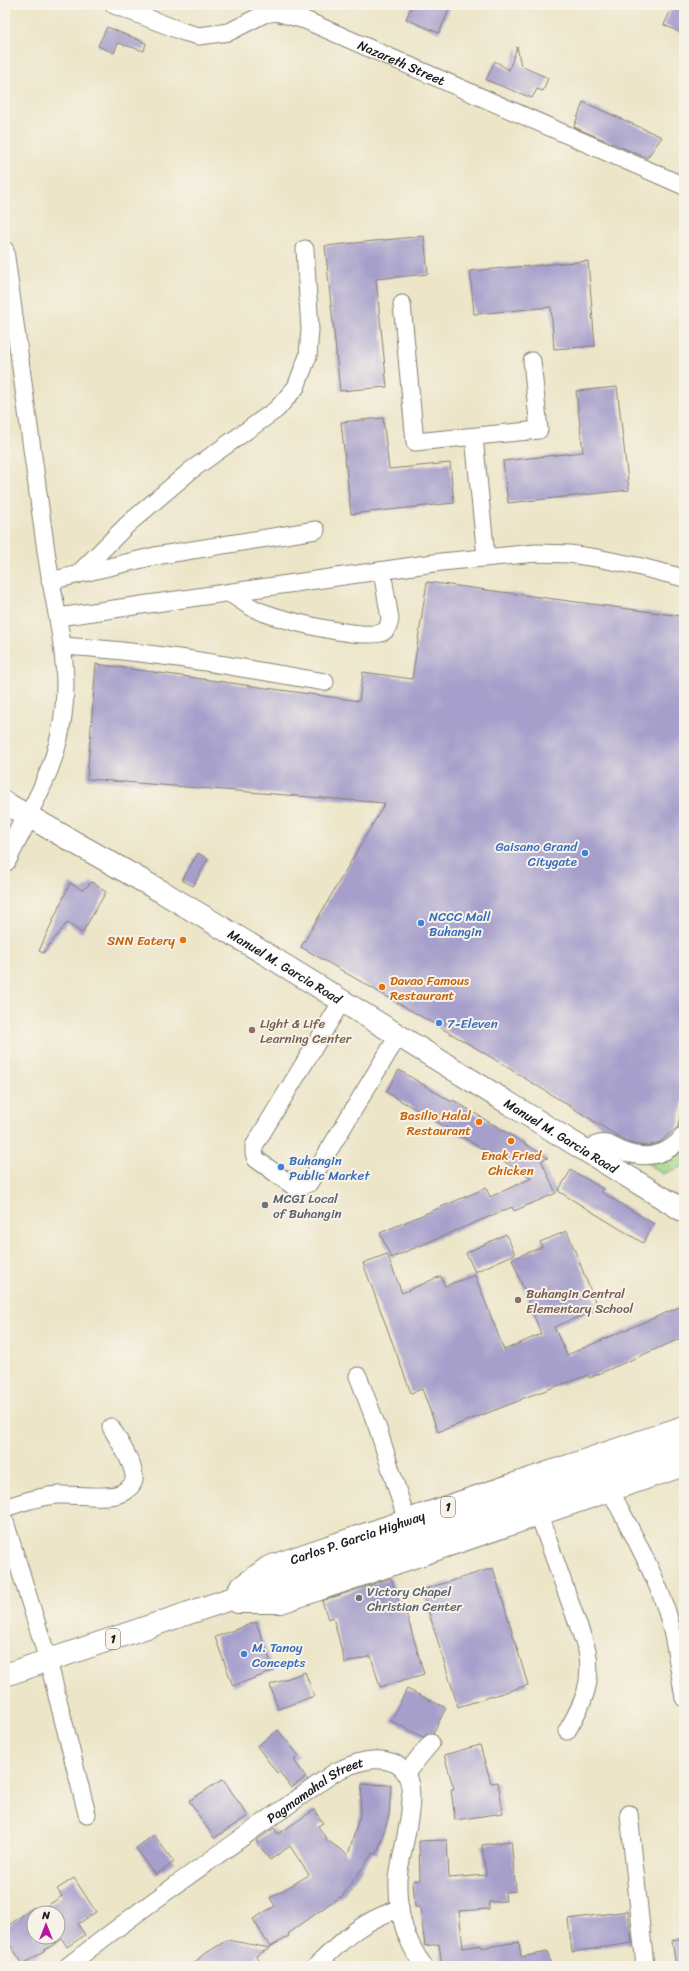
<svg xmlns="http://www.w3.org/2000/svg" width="689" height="1971" font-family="Sriracha,sans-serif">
<defs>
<pattern id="grass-dots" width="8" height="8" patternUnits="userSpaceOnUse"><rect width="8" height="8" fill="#a0d789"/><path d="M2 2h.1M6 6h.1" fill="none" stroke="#89b876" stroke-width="1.8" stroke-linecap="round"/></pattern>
</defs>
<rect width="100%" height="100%" fill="#f7f3e8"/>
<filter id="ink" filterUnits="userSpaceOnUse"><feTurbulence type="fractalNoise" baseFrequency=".025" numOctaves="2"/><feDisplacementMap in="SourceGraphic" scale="8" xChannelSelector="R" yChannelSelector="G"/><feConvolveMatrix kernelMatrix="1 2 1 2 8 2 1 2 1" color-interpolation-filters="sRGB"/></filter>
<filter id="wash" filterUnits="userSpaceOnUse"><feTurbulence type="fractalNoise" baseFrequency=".012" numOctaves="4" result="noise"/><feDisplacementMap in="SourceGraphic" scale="16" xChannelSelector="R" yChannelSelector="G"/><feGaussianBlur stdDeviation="0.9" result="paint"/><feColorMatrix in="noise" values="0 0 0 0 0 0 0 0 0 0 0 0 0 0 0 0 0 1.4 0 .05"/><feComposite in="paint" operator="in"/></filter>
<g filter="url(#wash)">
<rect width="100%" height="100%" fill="#ece5c8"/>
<path fill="url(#grass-dots)" stroke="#5e7a52" d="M 684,1145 L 684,1166 L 662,1174 L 648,1164 Z"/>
<g id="blocks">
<path fill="#a69fcb" d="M 412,5 L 451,5 L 439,33 L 406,19 Z
M 673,5 L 684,5 L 684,34 L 664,25 Z
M 107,27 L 146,43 L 144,51 L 118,43 L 114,53 L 98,46 Z
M 517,47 L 521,66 L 548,78 L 543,91 L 537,89 L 532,98 L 486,80 L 495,61 L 509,70 Z
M 583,102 L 662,137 L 647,158 L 574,127 Z
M 424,236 L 428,274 L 376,279 L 387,387 L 340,391 L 325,246 Z
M 588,261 L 595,346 L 554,349 L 551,307 L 474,314 L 470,271 Z
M 617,387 L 629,490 L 508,503 L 503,461 L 583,452 L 576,391 Z
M 383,418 L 389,469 L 450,463 L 454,503 L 351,514 L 341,422 Z
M 427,582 L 681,616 L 684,619 L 684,1094 L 678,1127 L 660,1142 L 647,1146 L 629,1143 L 481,1051 L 301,947 L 385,803 L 87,779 L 96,664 L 359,701 L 363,672 L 412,679 Z
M 198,853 L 208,859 L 193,886 L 182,880 Z
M 92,882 L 106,892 L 82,933 L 67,923 L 43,953 L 39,951 L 70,883 L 82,890 Z
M 399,1070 L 452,1102 L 453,1100 L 548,1158 L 541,1160 L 556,1193 L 514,1211 L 512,1207 L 391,1258 L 380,1233 L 486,1188 L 490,1197 L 532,1178 L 386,1092 Z
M 571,1170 L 603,1189 L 601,1192 L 654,1224 L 643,1243 L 558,1191 Z
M 567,1231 L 598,1309 L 554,1327 L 567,1355 L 684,1305 L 684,1337 L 589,1378 L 588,1375 L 521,1399 L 521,1400 L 438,1432 L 422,1389 L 411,1393 L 363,1263 L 387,1254 L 402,1293 L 441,1276 L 445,1286 L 475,1275 L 504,1350 L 541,1334 L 512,1259 L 542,1247 L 540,1242 Z
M 506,1234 L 515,1254 L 475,1272 L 466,1253 Z
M 493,1568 L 528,1685 L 458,1707 L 422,1590 Z
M 391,1578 L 399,1603 L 403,1602 L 424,1674 L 380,1687 L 371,1656 L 345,1663 L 333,1617 L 328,1619 L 322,1601 Z
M 256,1622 L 274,1671 L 233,1686 L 215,1637 Z
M 305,1672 L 314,1696 L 278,1709 L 270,1685 Z
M 407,1689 L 446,1708 L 433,1733 L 428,1734 L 423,1737 L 391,1721 Z
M 278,1730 L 299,1756 L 294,1760 L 306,1777 L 291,1788 L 279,1771 L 277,1773 L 257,1746 Z
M 480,1745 L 491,1783 L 498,1782 L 503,1813 L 455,1820 L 451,1789 L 454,1789 L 444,1755 Z
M 223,1779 L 248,1816 L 214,1838 L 189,1801 Z
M 362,1784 L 391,1785 L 389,1815 L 377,1854 L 373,1853 L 341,1898 L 339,1897 L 288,1934 L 289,1936 L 270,1947 L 253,1919 L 275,1906 L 270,1898 L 309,1875 L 290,1846 L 270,1860 L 256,1841 L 274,1828 L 278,1834 L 314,1810 L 323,1823 L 318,1826 L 327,1840 L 348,1855 L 360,1815 Z
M 154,1835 L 174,1862 L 156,1875 L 136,1848 Z
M 447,1840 L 449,1878 L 486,1875 L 482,1845 L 511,1841 L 516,1891 L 505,1892 L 506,1901 L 489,1902 L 489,1909 L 459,1911 L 463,1948 L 481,1945 L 481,1948 L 519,1942 L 521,1957 L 548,1952 L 551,1966 L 442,1966 L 439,1944 L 425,1946 L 420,1907 L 415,1907 L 413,1881 L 420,1880 L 419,1841 Z
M 74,1878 L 96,1912 L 78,1924 L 85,1935 L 67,1947 L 62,1939 L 23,1964 L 5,1937 L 5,1928 L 34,1907 L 34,1937 L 60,1937 L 58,1933 L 58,1913 L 36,1913 L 62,1896 L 57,1889 Z
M 628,1911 L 632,1943 L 572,1952 L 568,1919 Z
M 684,1938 L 684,1966 L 676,1966 L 672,1940 Z
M 227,1940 L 270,1948 L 256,1956 L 263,1966 L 190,1966 L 200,1958 L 200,1957 Z"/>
</g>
</g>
<g filter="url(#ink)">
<use href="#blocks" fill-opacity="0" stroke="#848072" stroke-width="1"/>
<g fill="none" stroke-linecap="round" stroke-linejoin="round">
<g stroke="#848072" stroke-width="19">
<g id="minor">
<path id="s1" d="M 114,5 L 184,32 L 199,36 L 229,32 L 264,14 L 276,12 L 305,20 L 684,186"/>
<path d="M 5,250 C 19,351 32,451 46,551 C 52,595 65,640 65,686 C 65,734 51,773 28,815"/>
<path d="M 402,304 L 415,442 L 539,430 L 532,361"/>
<path d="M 474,437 L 486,557"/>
<path d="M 77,575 L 128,524 L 190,471 L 277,409 L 296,387 L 308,356 L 310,330 L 305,249"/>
<path d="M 50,581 L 155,556 L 316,530"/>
<path d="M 229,593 C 238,598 246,605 255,609 C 275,619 364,641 383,632 C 388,629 389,625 390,619 L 382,571"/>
<path d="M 58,617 L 441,562 L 536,553 L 569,554 L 597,558 L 637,566 L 684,578"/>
<path d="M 62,646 C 151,651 237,667 325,682"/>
<path d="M 342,1001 L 254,1146 L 254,1153 L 256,1159 L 293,1186 L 299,1187 L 309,1183 L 398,1036"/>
<path d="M 590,1152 C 592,1150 593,1146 596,1145 C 605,1140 615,1148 622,1151 C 646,1161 669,1155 684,1135"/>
<path d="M 358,1376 L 378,1429 L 407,1521"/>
<path d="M 610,1490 C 628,1525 648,1560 662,1597 C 674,1629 678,1664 684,1698"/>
<path d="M 5,1508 C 22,1502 40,1496 58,1495 C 74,1494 105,1499 119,1494 C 125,1492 133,1486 134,1480 C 136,1466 118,1440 111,1427"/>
<path d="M 539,1515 L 587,1650 C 593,1683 584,1702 567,1731"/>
<path d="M 5,1522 L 48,1660 L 87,1814"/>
<path d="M 406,1773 L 431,1743"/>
<path d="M 629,1814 L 645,1966"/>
<path id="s2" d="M 68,1966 C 154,1898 245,1836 335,1772 C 354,1763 374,1755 394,1763 C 429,1778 399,1851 398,1880 C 397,1912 405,1941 424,1966"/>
<path d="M 316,1966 C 346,1937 359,1923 400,1908"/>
</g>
</g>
<g stroke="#848072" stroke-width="24">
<g id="major">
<path id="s3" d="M 5,803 L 164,893 L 269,956 L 684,1211"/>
<path d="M 5,860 L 28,815"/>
</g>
</g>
<g stroke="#848072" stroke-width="24">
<g id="highway">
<path id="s4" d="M 240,1588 L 269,1567 L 684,1427"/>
<path d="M 238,1602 L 281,1602 L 684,1465"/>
<path d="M 5,1675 L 684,1446"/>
</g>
</g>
<use href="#minor" stroke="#fff" stroke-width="17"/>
<use href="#major" stroke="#fff" stroke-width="22"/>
<use href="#highway" stroke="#fff" stroke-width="22"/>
</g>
</g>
<g fill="#3f7fe0" stroke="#f7f3e8" stroke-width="1.5">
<circle cx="585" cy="853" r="4"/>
<circle cx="421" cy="923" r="4"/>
<circle cx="439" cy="1023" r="4"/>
<circle cx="281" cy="1167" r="4"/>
<circle cx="244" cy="1654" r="4"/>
</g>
<g fill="#e8710a" stroke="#f7f3e8" stroke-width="1.5">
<circle cx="183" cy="940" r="4"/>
<circle cx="382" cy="987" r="4"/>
<circle cx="479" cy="1122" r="4"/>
<circle cx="511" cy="1141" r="4"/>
</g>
<g fill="#8d6e63" stroke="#f7f3e8" stroke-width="1.5">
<circle cx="252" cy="1030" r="4"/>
<circle cx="518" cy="1300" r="4"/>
</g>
<g fill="#6b7280" stroke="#f7f3e8" stroke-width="1.5">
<circle cx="265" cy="1205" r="4"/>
<circle cx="359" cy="1598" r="4"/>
</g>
<g text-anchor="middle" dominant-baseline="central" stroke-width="4" stroke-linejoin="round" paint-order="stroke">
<g fill="#f7f3e8" stroke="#5e5c59" stroke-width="1">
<rect x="441" y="1497" width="14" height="20" rx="3"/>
<rect x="106" y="1629" width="14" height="20" rx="3"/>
</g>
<g font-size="12" font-weight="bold" fill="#1c1c1c">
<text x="448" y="1507">1</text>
<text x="113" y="1639">1</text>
</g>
<g font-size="13" fill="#1c1c1c" stroke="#f7f3e8">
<text stroke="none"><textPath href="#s1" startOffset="308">Nazareth Street</textPath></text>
<text stroke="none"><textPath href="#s3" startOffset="324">Manuel M. Garcia Road</textPath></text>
<text stroke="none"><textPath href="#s3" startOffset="648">Manuel M. Garcia Road</textPath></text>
<text stroke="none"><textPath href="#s4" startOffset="129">Carlos P. Garcia Highway</textPath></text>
<text stroke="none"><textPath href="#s2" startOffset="304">Pagmamahal Street</textPath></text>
</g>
<g font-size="13" fill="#366cbe" stroke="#f7f3e8" text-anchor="start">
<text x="577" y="846" text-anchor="end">Gaisano Grand<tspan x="577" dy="15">Citygate</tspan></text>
<text x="429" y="916">NCCC Mall<tspan x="429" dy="15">Buhangin</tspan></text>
<text x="447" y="1023">7-Eleven</text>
<text x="289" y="1160">Buhangin<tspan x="289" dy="15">Public Market</tspan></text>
<text x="252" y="1647">M. Tanoy<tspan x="252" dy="15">Concepts</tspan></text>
</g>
<g font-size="13" fill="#c56008" stroke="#f7f3e8" text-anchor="end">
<text x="175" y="940">SNN Eatery</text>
<text x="390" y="980" text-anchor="start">Davao Famous<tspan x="390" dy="15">Restaurant</tspan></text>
<text x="471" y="1115">Basilio Halal<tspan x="471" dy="15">Restaurant</tspan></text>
<text x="511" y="1155" text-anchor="middle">Enak Fried<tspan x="511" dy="15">Chicken</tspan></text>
</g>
<g font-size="13" fill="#785e54" stroke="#f7f3e8" text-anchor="start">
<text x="260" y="1023">Light &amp; Life<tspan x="260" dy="15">Learning Center</tspan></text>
<text x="526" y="1293">Buhangin Central<tspan x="526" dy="15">Elementary School</tspan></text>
</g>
<g font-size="13" fill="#5b616d" stroke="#f7f3e8" text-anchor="start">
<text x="273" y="1198">MCGI Local<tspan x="273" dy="15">of Buhangin</tspan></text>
<text x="367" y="1591">Victory Chapel<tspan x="367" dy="15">Christian Center</tspan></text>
</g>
</g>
<rect width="689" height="1971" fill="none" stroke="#f7f3e8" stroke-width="20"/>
<g transform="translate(46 1925)"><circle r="19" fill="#f7f3e8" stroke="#9f9d96"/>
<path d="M0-3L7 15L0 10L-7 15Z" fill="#b5179e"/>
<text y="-6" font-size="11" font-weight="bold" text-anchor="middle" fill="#1c1c1c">N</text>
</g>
</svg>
